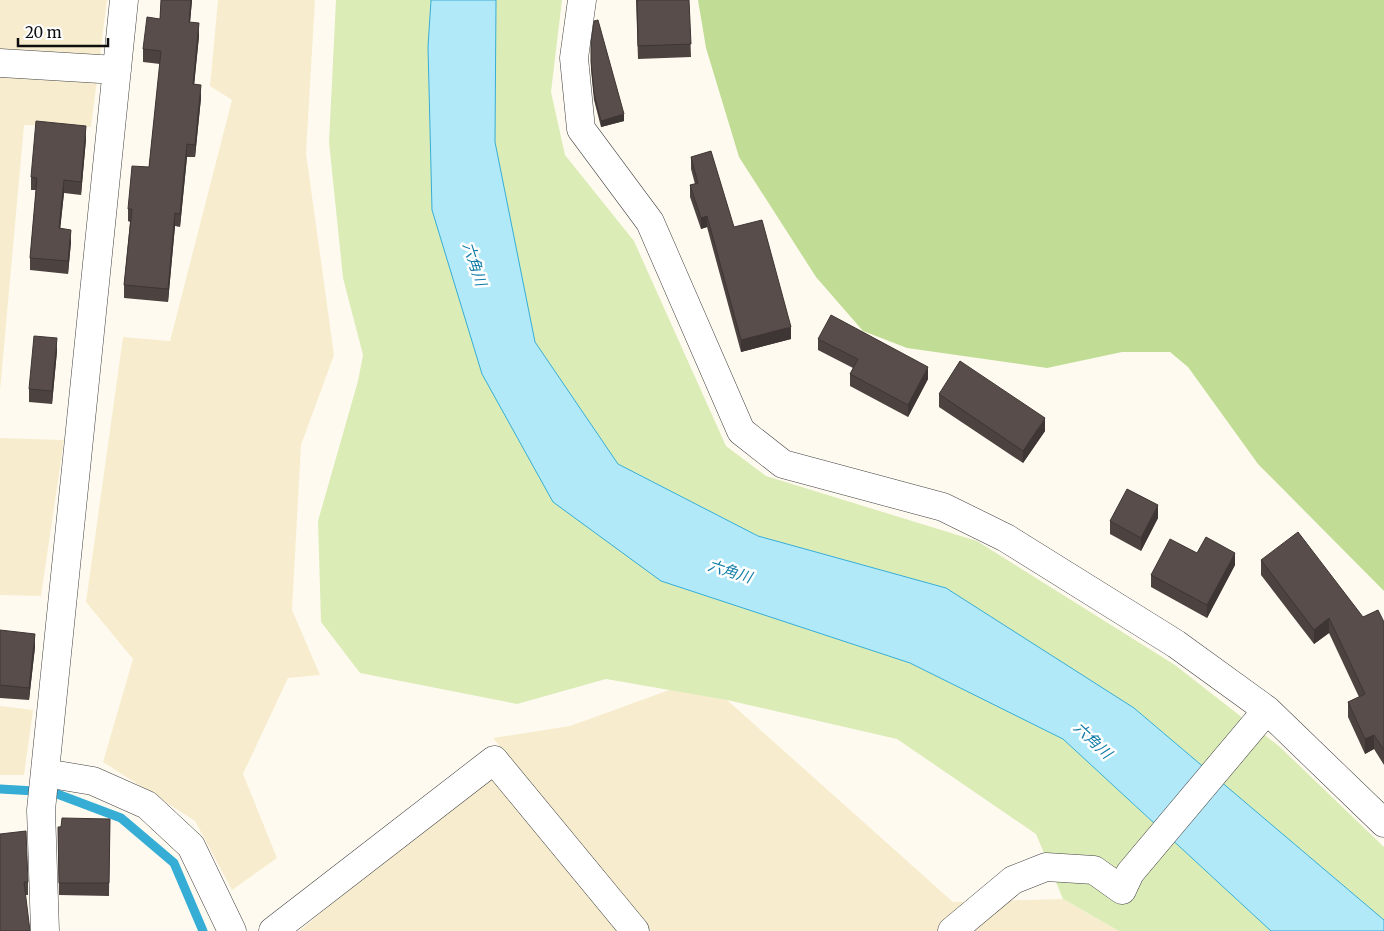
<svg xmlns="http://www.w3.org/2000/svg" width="1384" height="931" font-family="Merriweather,'Noto Sans JP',serif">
<rect width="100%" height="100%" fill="#fffaf0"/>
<path fill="#f7edce" d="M 0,0 L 107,0 L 91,127 L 24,125 L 0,391 Z
M 218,0 L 315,0 L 306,153 L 334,355 L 301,445 L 292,610 L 320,675 L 288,678 L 243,774 L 277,858 L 232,890 L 195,821 L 103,762 L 133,659 L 86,602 L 123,337 L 170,341 L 232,100 L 210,86 Z
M 0,438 L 64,440 L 41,596 L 0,595 Z
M 672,689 L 727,700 L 953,902 L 1063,899 L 1119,931 L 649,931 L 493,738 L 570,726 Z
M 0,706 L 33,710 L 24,775 L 0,775 Z
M 489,773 L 617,931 L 299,931 Z"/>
<path fill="#dbecb7" d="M 336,0 L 431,0 L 428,47 L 432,210 L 661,581 L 910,663 L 1063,739 L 1271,931 L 1119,931 L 1063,899 L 1036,834 L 897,739 L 727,700 L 606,679 L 517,704 L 360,673 L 321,622 L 318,521 L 358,381 L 363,355 L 343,278 L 329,142 Z
M 496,0 L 562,0 L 551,92 L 565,155 L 634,241 L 726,446 L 766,476 L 977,541 L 1175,665 L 1280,747 L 1384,847 L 1384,920 L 1134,708 L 946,588 L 758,536 L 618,464 L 535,342 L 495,142 Z"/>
<path fill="#c1dd95" d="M 698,0 L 1384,0 L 1384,591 L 1258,464 L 1188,367 L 1170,352 L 1122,352 L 1047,368 L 907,348 L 863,331 L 816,277 L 739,157 L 706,48 Z"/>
<path fill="#b2e9f9" stroke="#35add4" d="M 431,0 L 496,0 L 495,142 L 535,342 L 618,464 L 758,536 L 946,588 L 1134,708 L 1384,920 L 1384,931 L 1271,931 L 1063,739 L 910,663 L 661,581 L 553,502 L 482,374 L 432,210 L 428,47 Z"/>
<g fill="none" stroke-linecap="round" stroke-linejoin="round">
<path stroke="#35add4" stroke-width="9" d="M 0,789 L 52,792 L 121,818 L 174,863 L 203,931"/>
<g stroke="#414141" stroke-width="29">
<path id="minor" d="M 582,0 L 574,58 L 581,129 L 650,222 L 741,431 L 783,464 L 943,507 L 1006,538 L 1176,644 L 1267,710 L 1384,823
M 0,63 L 117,70
M 45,773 L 93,781 L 147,805 L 191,846 L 232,931
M 45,931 L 41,810 L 124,0
M 273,931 L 494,760 L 635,931
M 952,931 L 1013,880 L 1046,867 L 1094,870 L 1122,890 L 1130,873 L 1267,710"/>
</g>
<use href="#minor" stroke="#fff" stroke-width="28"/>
</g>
<path fill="#4c4240" d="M 161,0 L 192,0 L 190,22 L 199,36 L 194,84 L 201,98 L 195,157 L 187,157 L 180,227 L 175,226 L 168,302 L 124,298 L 124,285 L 130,222 L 128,221 L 128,209 L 149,167 L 160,64 L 143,62 L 143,49 L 160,19 Z
M 636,0 L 689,0 L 691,57 L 638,59 Z
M 591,42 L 624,121 L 601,127 L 594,100 L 591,69 Z
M 86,139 L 81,195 L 64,193 L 60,228 L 71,242 L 68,274 L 30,270 L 30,258 L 36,190 L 31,190 L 31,177 Z
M 691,157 L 734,227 L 791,339 L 741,352 L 707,227 L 701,229 L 690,197 L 690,185 L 695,184 L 691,169 Z
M 818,339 L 928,379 L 908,417 L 850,386 L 850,374 L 853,368 L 818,350 Z
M 57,351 L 52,404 L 29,402 L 29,389 Z
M 939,394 L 1045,431 L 1023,463 L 939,407 Z
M 1158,518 L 1141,551 L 1110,534 L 1110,521 Z
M 1197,553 L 1235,565 L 1207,618 L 1151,587 L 1151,575 Z
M 1261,560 L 1363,617 L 1384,622 L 1384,765 L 1374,749 L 1365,754 L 1348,717 L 1348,702 L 1359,697 L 1329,633 L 1314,644 L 1261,575 Z
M 0,630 L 35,647 L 29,700 L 0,698 Z
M 110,819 L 109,896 L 59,895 L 58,827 Z
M 0,834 L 28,882 L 28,895 L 26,895 Z"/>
<path fill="#3e3634" d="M 191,0 L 192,0 L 189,35 L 189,22 Z
M 199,23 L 199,36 L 193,97 L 193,84 Z
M 201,85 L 201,98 L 195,157 L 195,145 Z
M 624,114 L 624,121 L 601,127 L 601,121 Z
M 86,126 L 86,139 L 81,195 L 81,182 Z
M 187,144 L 187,157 L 180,227 L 180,214 Z
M 64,180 L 64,193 L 59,241 L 59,228 Z
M 175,213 L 175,226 L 168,302 L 168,289 Z
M 707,216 L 707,227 L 701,229 L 701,218 Z
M 71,230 L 71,242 L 68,274 L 68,261 Z
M 791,327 L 791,339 L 741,352 L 741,340 Z
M 57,338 L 57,351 L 52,404 L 52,391 Z
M 928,367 L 928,379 L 908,417 L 908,405 Z
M 1045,418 L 1045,431 L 1023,463 L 1023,451 Z
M 1158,505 L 1158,518 L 1141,551 L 1141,538 Z
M 1235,553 L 1235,565 L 1207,618 L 1207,605 Z
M 1329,618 L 1329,633 L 1314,644 L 1314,630 Z
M 35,634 L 35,647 L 29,700 L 29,688 Z
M 1374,735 L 1374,749 L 1365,754 L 1365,739 Z"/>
<path fill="#584d4a" stroke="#3e3634" d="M 161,0 L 191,0 L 189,22 L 199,23 L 193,84 L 201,85 L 195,145 L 187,144 L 180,214 L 175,213 L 168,289 L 124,285 L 132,209 L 128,209 L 132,166 L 149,167 L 161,51 L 143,49 L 147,17 L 160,19 Z
M 637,0 L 689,0 L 691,44 L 638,46 Z
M 598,20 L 624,114 L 601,121 L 594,93 L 591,62 L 591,42 L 594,21 Z
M 36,121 L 86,126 L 81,182 L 64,180 L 59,228 L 71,230 L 68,261 L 30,258 L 37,178 L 31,177 Z
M 711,151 L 734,227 L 762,220 L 791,327 L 741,340 L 707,216 L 701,218 L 690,185 L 698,183 L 691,157 Z
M 831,315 L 928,367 L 908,405 L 850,374 L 858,359 L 818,339 Z
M 34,336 L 57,338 L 52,391 L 29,389 Z
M 960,361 L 1045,418 L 1023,451 L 939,394 Z
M 1127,489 L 1158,505 L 1141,538 L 1110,521 Z
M 1298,532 L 1363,617 L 1378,610 L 1384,622 L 1384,750 L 1374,735 L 1365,739 L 1348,702 L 1365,694 L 1329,618 L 1314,630 L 1261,560 Z
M 1206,537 L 1235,553 L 1207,605 L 1151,575 L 1170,539 L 1197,553 Z
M 0,630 L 35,634 L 29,688 L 0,685 Z
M 62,818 L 110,819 L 109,883 L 59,883 L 58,827 L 61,827 Z
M 26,831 L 28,882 L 24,882 L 30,931 L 0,931 L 0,834 Z"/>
<g text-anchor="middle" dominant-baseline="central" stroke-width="5" stroke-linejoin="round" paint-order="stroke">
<g font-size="15" font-style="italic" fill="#117da7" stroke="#fff">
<text transform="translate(475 264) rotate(72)">六角川</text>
<text transform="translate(730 571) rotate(17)">六角川</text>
<text transform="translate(1093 740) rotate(43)">六角川</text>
</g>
</g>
<path d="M18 38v8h90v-8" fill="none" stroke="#0e0e0e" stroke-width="2.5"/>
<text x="25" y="38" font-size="15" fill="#0e0e0e" stroke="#ffffff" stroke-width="4" paint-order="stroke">20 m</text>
</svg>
